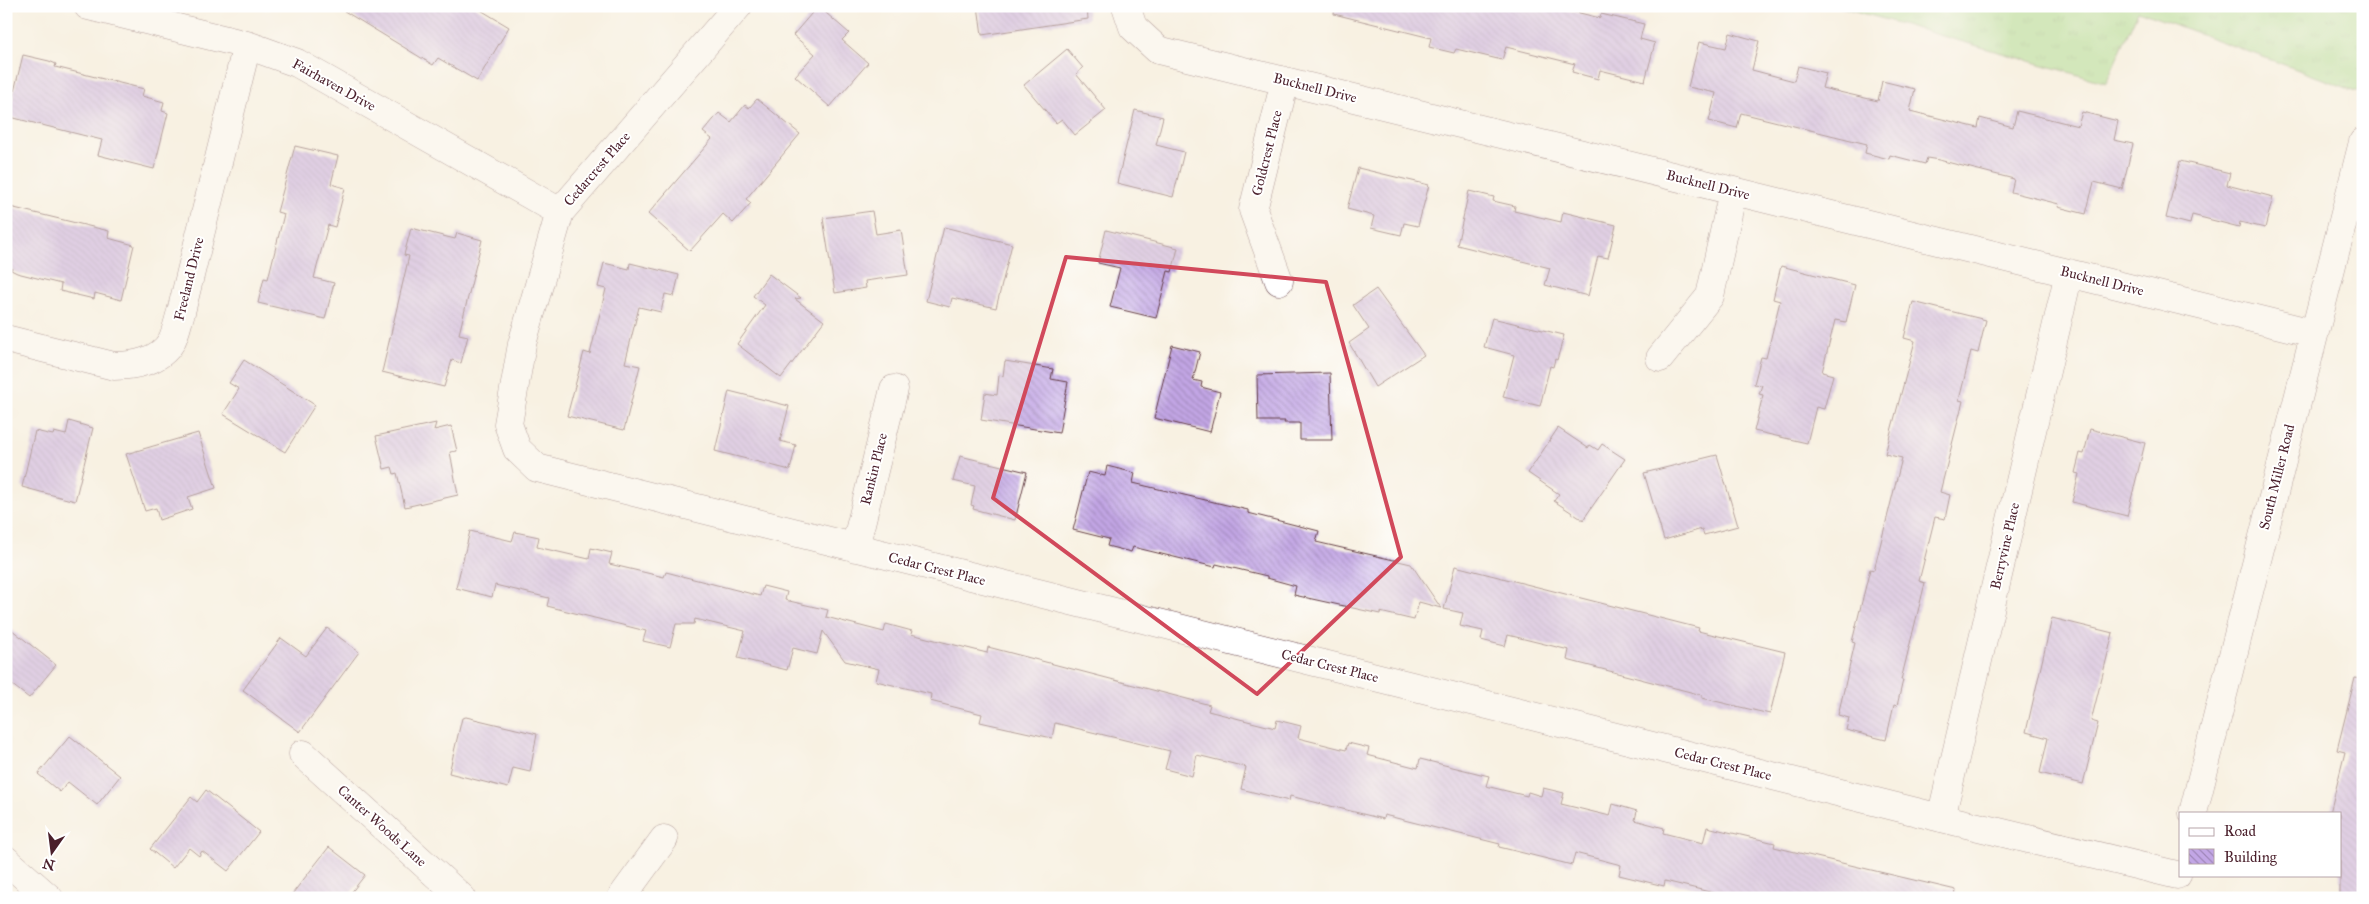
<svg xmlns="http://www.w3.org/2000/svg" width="2369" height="904" font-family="'IM FELL Great Primer',serif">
<defs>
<pattern id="grass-tufts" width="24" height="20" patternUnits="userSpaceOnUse" patternTransform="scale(1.25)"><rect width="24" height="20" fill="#a7dc8c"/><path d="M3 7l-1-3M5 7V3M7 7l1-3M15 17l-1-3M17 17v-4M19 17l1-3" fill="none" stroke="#91bc79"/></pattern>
<pattern id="building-back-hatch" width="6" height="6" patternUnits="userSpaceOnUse" patternTransform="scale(1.25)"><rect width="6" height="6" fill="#c2a6e5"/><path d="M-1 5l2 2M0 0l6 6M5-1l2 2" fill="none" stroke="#a087ba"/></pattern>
</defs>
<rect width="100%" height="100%" fill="#fff"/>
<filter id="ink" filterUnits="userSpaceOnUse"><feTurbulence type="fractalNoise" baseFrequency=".02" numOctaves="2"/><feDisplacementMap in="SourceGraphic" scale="10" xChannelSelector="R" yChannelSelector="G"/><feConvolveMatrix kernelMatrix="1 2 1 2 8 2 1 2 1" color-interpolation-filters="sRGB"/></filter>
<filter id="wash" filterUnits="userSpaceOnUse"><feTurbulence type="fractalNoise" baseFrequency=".0096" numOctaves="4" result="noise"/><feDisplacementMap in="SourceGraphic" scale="20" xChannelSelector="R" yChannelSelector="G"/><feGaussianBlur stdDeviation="1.12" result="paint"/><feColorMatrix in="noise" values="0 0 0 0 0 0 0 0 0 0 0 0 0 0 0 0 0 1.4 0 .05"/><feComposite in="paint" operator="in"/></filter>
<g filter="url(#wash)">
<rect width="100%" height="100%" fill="#f8f1e2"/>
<path fill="url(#grass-tufts)" stroke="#787e5c" d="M 1838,6 L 2363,6 L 2363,87 L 2361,92 L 2350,89 L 2138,11 L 2106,83 Z"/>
<g id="blocks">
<path fill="url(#building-back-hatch)" d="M 336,6 L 474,6 L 509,27 L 477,81 L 438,58 L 433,65 Z
M 818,6 L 849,33 L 842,40 L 868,63 L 830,107 L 795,76 L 815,54 L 793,35 Z
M 978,6 L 1087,6 L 1088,19 L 982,35 Z
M 1335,6 L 1551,6 L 1600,18 L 1601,14 L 1644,24 L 1640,39 L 1655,43 L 1645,81 L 1600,70 L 1598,79 L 1572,72 L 1575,64 L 1506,47 L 1502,60 L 1456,49 L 1454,53 L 1429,47 L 1431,38 L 1334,14 Z
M 1730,33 L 1759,41 L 1752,70 L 1794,81 L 1798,66 L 1826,73 L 1822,88 L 1878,101 L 1882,81 L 1915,89 L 1910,111 L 1978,128 L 1980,118 L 2013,127 L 2017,111 L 2078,126 L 2082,112 L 2118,121 L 2114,140 L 2133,144 L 2122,189 L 2094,182 L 2086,214 L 2058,207 L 2059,204 L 2011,192 L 2014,179 L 1939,160 L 1927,158 L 1925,164 L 1890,155 L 1889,159 L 1865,153 L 1867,144 L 1741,113 L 1737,128 L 1709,121 L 1716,93 L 1688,87 L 1699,42 L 1726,48 Z
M 1067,49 L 1083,68 L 1076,74 L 1106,110 L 1075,135 L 1062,119 L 1056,123 L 1024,85 Z
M 23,55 L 49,61 L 56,64 L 55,67 L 144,89 L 142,96 L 164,102 L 162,111 L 168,113 L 154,169 L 98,155 L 102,140 L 10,117 L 10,108 Z
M 757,99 L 800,134 L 746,199 L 751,203 L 733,223 L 723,214 L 690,251 L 648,214 L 712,139 L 703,132 L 719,113 L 731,122 L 745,105 L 749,108 Z
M 1135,110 L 1163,117 L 1156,145 L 1184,152 L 1173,197 L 1117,183 Z
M 295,146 L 338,156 L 331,184 L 345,188 L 335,227 L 328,225 L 314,278 L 334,283 L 325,319 L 258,303 L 264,278 L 268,279 L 284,214 L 277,212 Z
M 2180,161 L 2230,173 L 2227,185 L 2273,197 L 2265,228 L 2240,222 L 2239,227 L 2192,215 L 2190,224 L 2166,218 Z
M 1358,168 L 1429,185 L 1418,226 L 1404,223 L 1401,235 L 1371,228 L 1374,216 L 1347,209 Z
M 1469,191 L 1494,197 L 1493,201 L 1515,206 L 1514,211 L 1561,222 L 1563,212 L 1616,225 L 1608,258 L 1598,256 L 1588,296 L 1545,285 L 1550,268 L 1457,245 Z
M 6,206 L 109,231 L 108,238 L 134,245 L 121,300 L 95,293 L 94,299 L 60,291 L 61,284 L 17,273 L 11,270 L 12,268 L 6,266 Z
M 872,211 L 876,234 L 901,230 L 908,275 L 865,281 L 866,288 L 835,293 L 823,218 Z
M 944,227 L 1012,244 L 996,308 L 952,298 L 950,307 L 926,301 Z
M 411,228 L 455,239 L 457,233 L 482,240 L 459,334 L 468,336 L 461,363 L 452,360 L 444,387 L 382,372 L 409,256 L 404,255 Z
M 1106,230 L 1178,248 L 1172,272 L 1168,271 L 1156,318 L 1110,307 L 1120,268 L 1098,263 Z
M 604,263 L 629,269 L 630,263 L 679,275 L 674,296 L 665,294 L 661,312 L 639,307 L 625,363 L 640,366 L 624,430 L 567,416 L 584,352 L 590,354 L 606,289 L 598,287 Z
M 1781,266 L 1855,285 L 1846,322 L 1835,320 L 1822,372 L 1833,375 L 1824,409 L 1816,407 L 1807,443 L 1754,431 L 1763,395 L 1759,394 L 1762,385 L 1754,384 L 1761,357 L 1766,358 L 1780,301 L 1773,299 Z
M 769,274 L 801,298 L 795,299 L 824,321 L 781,378 L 737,344 L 765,305 L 753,296 Z
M 1376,289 L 1424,355 L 1375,387 L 1349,343 L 1369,329 L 1353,305 Z
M 1913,302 L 1986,320 L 1978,353 L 1971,351 L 1959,400 L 1963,401 L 1940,492 L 1950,495 L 1945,519 L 1935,517 L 1919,581 L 1925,583 L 1901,680 L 1903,680 L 1897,706 L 1894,705 L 1886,740 L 1846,730 L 1849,718 L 1838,715 L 1855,643 L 1852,642 L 1870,569 L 1874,570 L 1902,458 L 1885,454 L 1915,341 L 1904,338 Z
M 1492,318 L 1564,335 L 1557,360 L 1555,359 L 1553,367 L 1550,366 L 1540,406 L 1503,397 L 1514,355 L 1484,347 Z
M 1172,345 L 1200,352 L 1193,380 L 1202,382 L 1201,387 L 1220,392 L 1210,432 L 1154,418 Z
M 244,360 L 315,405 L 285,452 L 223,414 L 239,389 L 229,383 Z
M 1005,361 L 1053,369 L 1051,379 L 1068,382 L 1059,433 L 981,420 L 985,393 L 997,395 L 999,375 L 1003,376 Z
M 1330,373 L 1332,440 L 1300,440 L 1300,423 L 1284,423 L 1285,421 L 1258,421 L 1257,375 Z
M 729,391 L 789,406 L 780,441 L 796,445 L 790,470 L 715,451 Z
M 69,421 L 93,428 L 75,501 L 22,487 L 35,431 L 53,435 L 54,432 L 66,435 Z
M 436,423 L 434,430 L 451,426 L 457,451 L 450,452 L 458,495 L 405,507 L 397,473 L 394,474 L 392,467 L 384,469 L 376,436 Z
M 1558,428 L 1588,448 L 1590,445 L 1598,450 L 1602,444 L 1625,459 L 1583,520 L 1554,501 L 1559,494 L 1528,473 Z
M 2090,429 L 2145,443 L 2127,516 L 2072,502 L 2079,474 L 2075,473 L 2080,453 L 2084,454 Z
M 198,433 L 216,488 L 188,497 L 192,509 L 159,520 L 156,508 L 145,511 L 126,454 Z
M 1717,455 L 1738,526 L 1704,535 L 1702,529 L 1664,540 L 1644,473 Z
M 960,456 L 1027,472 L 1015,520 L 973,509 L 974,506 L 971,505 L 975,486 L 953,481 Z
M 1107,466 L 1135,473 L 1133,483 L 1248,510 L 1248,513 L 1319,531 L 1316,542 L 1411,564 L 1441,608 L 1419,602 L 1414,620 L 1380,612 L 1380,614 L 1294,595 L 1296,586 L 1267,578 L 1267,576 L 1216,564 L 1215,567 L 1133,547 L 1131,552 L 1107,546 L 1109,539 L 1073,530 L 1088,472 L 1105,476 Z
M 470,531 L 512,541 L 515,532 L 539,537 L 537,547 L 589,559 L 591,548 L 612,553 L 609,564 L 664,577 L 666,572 L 760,596 L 763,586 L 787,592 L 785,600 L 828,610 L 826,617 L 884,632 L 886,624 L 912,631 L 911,634 L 987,653 L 988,647 L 1210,705 L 1208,711 L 1275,728 L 1277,720 L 1301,726 L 1298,738 L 1346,750 L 1348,743 L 1369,748 L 1367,755 L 1418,768 L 1420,759 L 1489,776 L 1486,786 L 1527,796 L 1528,792 L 1541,796 L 1543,788 L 1564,793 L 1561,804 L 1610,816 L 1613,804 L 1637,811 L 1635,820 L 1664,828 L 1663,833 L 1703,843 L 1707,827 L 1775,843 L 1774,847 L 1956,890 L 1955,898 L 1734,898 L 1665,881 L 1664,886 L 1619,875 L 1621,865 L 1575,853 L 1572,865 L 1499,847 L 1500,844 L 1384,815 L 1383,819 L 1290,796 L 1289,801 L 1241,789 L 1246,767 L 1197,755 L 1192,776 L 1165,769 L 1170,751 L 1055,723 L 1052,738 L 980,722 L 982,714 L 930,701 L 931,694 L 876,681 L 879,669 L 845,661 L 823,631 L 817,654 L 793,648 L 787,670 L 738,658 L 745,631 L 695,619 L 694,624 L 676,624 L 670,647 L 643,641 L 646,631 L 547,606 L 549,598 L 495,585 L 492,597 L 456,588 Z
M 1455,566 L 1699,628 L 1698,631 L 1785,652 L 1770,714 L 1702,698 L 1702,695 L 1567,660 L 1569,650 L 1508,635 L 1505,646 L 1481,640 L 1483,631 L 1460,626 L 1463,613 L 1444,609 Z
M 2052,618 L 2113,633 L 2091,721 L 2098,723 L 2083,784 L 2040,773 L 2048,738 L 2026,732 Z
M 6,625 L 56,665 L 29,698 L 6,680 Z
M 327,628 L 359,652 L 300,732 L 243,690 L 281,638 L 306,656 Z
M 2355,678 L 2363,679 L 2363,898 L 2340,898 L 2340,813 L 2330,813 L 2345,752 L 2337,750 Z
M 466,717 L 537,734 L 530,772 L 513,768 L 508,788 L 449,773 L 462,718 Z
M 70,736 L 120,776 L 97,805 L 68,782 L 60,792 L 38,774 Z
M 206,790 L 259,832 L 228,871 L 202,851 L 199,856 L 189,848 L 173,868 L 150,849 L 191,797 L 197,802 Z
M 329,847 L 365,875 L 347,898 L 289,898 Z"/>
</g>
</g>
<g filter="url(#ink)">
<use href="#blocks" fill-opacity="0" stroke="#643e46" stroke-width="1"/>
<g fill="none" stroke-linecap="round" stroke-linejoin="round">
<g stroke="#643e46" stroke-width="29">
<path id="minor" d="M 88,6 L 247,45 L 297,63 L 560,212
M 738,6 L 560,212 L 522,344 L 508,424 L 517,449 L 537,468 L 1941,818 L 2177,875
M 1126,6 L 1133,27 L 1158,50 L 2313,333
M 1279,281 L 1253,210 L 1285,81
M 6,339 L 114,366 C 134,366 160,361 171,342 C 176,333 178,321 181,312 L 247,45
M 1660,358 L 1710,296 L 1733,191
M 855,548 L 894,389
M 303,754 L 462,898
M 2193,813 L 2363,142
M 1941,818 L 2069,273
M 6,860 L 49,898
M 621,898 L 664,839"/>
</g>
<use href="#minor" stroke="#fff" stroke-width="28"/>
</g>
</g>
<path d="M0 0H2369V904H0ZM 1066,257 L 1326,282 L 1401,557 L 1257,694 L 993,498 Z" fill="#f8f1e2" fill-opacity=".55" fill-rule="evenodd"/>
<path fill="none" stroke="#d1495b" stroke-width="4" stroke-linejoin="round" d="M 1066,257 L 1326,282 L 1401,557 L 1257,694 L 993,498 Z"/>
<g text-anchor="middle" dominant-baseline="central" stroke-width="4" stroke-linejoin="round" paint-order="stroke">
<g font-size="14" fill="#4a1f2b" stroke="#fff">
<text transform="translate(334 85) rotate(29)">Fairhaven Drive</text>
<text transform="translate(1315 88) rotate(14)">Bucknell Drive</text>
<text transform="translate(1267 153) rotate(-76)">Goldcrest Place</text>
<text transform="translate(597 169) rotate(-49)">Cedarcrest Place</text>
<text transform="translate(1708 185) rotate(14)">Bucknell Drive</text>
<text transform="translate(189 279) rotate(-76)">Freeland Drive</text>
<text transform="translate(2102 281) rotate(14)">Bucknell Drive</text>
<text transform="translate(874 469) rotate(-76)">Rankin Place</text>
<text transform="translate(2277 477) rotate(-76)">South Miller Road</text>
<text transform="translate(2005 546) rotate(-77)">Berryvine Place</text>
<text transform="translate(937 569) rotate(14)">Cedar Crest Place</text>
<text transform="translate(1330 666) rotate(14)">Cedar Crest Place</text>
<text transform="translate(1723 764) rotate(14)">Cedar Crest Place</text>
<text transform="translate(382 826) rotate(42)">Canter Woods Lane</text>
</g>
</g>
<rect width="2369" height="904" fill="none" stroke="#fff" stroke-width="25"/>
<rect x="2179" y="812" width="162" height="65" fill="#ffffff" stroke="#b7a5aa"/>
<rect x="2189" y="828" width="25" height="8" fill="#ffffff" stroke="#b7a5aa"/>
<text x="2224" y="836" font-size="15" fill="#4a1f2b">Road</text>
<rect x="2189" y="849" width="25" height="15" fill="url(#building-back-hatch)" stroke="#b7a5aa"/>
<text x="2224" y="862" font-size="15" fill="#4a1f2b">Building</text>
<g transform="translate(52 852) rotate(194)" stroke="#ffffff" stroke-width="4" paint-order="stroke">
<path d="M0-4L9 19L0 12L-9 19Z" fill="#4a1f2b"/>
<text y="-8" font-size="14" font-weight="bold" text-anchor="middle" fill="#4a1f2b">N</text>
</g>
</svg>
